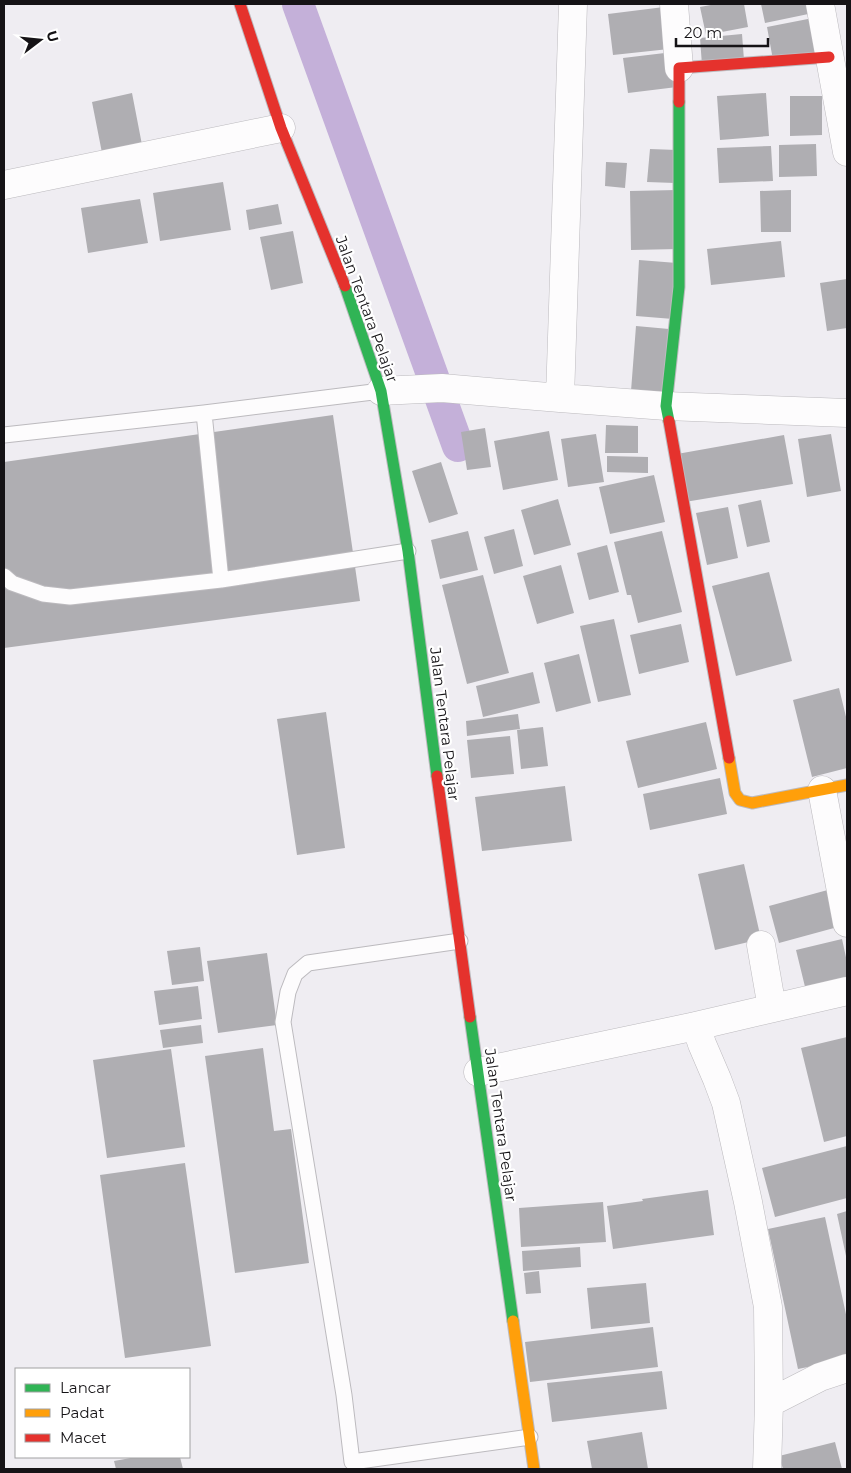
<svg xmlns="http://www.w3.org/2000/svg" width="851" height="1473" font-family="Montserrat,sans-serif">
<rect width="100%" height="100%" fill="#efedf2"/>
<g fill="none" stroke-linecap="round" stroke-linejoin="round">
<path stroke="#c4b0d9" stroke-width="32" d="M 298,4 L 458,446"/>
</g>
<path fill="#afaeb2" d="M 716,4 L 744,4 L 748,27 L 706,35 L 700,7 Z
M 761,4 L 816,4 L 818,12 L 765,23 Z
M 664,7 L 669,49 L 613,55 L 608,14 Z
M 813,18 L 820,51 L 773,60 L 767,27 Z
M 742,34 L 744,60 L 702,65 L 700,38 Z
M 673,52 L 677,87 L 628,93 L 623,58 Z
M 132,93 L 143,150 L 103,158 L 92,102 Z
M 766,93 L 769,136 L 720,140 L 717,96 Z
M 790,96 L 822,96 L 822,135 L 790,136 Z
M 816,144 L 817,176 L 779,177 L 779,145 Z
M 771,146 L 773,181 L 719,183 L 717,148 Z
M 650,149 L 677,150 L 675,183 L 647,182 Z
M 606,162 L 627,163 L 625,188 L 605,186 Z
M 223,182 L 231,230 L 160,241 L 153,193 Z
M 677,190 L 678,249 L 631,250 L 630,191 Z
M 791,190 L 791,232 L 761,232 L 760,191 Z
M 140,199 L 148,243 L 88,253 L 81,208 Z
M 278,204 L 282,224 L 249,230 L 246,210 Z
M 293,231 L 303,283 L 271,290 L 260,237 Z
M 781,241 L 785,277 L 711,285 L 707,249 Z
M 639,260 L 677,263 L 673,319 L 636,316 Z
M 847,279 L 847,328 L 827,331 L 820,283 Z
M 636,326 L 669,329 L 665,393 L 631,391 Z
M 333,415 L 360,601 L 4,648 L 4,462 Z
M 606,425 L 638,426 L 638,453 L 605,453 Z
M 485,428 L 491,467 L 467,470 L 461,432 Z
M 549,431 L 558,480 L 503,490 L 494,441 Z
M 596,434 L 604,482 L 568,487 L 561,439 Z
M 831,434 L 841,491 L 807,497 L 798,439 Z
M 784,435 L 793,484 L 685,502 L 677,454 Z
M 607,456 L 648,457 L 648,473 L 607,472 Z
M 441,462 L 458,514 L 429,523 L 412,471 Z
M 654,475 L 665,522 L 610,534 L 599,487 Z
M 558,499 L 571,545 L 534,555 L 521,510 Z
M 761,500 L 770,542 L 747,547 L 738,505 Z
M 728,507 L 738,558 L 707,565 L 696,513 Z
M 514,529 L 523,566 L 494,574 L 484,537 Z
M 468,531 L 478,570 L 440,579 L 431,540 Z
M 662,531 L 682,612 L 638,623 L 631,595 L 627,595 L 614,542 Z
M 607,545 L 619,592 L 589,600 L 577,553 Z
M 561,565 L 574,613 L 537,624 L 523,576 Z
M 769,572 L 792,661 L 736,676 L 712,586 Z
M 483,575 L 509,673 L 467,684 L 442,585 Z
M 614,619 L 631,695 L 598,702 L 580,626 Z
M 681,624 L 689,662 L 639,674 L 630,635 Z
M 579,654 L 591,703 L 556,712 L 544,663 Z
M 533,672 L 540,703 L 483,717 L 476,686 Z
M 839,688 L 847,721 L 847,768 L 812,777 L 793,700 Z
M 326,712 L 345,848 L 297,855 L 277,719 Z
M 518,714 L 520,729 L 467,736 L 466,721 Z
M 706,722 L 717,769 L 638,788 L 626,741 Z
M 543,727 L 548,766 L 521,769 L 517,730 Z
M 510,736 L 514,774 L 471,778 L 467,740 Z
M 720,778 L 727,814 L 650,830 L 643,794 Z
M 565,786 L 572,841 L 482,851 L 475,797 Z
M 744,864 L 761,939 L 715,950 L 698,874 Z
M 835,888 L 845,925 L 779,943 L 769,906 Z
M 842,939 L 847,962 L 847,989 L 808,999 L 796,950 Z
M 200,947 L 204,981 L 172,985 L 167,951 Z
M 267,953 L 277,1025 L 218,1033 L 207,961 Z
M 198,986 L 202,1019 L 159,1025 L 154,991 Z
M 201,1025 L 203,1043 L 163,1048 L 160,1030 Z
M 847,1037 L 847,1136 L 824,1142 L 801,1048 Z
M 263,1048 L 274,1131 L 291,1129 L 309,1263 L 235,1273 L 205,1056 Z
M 171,1049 L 185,1147 L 107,1158 L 93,1060 Z
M 847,1146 L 847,1198 L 775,1217 L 762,1168 Z
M 185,1163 L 211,1346 L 125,1358 L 100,1175 Z
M 708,1190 L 714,1235 L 613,1249 L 607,1206 L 643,1201 L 642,1199 Z
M 603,1202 L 606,1242 L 521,1247 L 519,1208 Z
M 847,1211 L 847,1256 L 846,1256 L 837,1214 Z
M 825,1217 L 847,1319 L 847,1359 L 798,1369 L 768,1229 Z
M 580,1247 L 581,1267 L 523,1271 L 522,1251 Z
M 539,1271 L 541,1293 L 526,1294 L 524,1273 Z
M 646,1283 L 650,1323 L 591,1329 L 587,1288 Z
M 653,1327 L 658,1367 L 530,1382 L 525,1342 Z
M 662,1371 L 667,1409 L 552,1422 L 547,1383 Z
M 642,1432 L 648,1469 L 592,1469 L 587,1441 Z
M 835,1442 L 842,1469 L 783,1469 L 779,1456 Z
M 136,1457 L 180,1457 L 183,1469 L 116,1469 L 114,1461 Z"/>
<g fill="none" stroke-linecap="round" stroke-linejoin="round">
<g stroke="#bcbabe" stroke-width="17">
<path id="lane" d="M 204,413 L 221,580
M 4,435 L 204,413 L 381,391
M 4,576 L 12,583 L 43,594 L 70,597 L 221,580 L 408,551
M 460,941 L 308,963 L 295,974 L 288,992 L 283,1022 L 344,1395 L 352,1462 L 530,1437"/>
</g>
<g stroke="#bcbabe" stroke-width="29">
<path id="street" d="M 674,4 L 679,68
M 820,4 L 847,152
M 4,185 L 281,128
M 381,391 L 442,388 L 560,398 L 666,406 L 847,413
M 560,398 L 573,4
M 822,790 L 847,923
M 761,945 L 772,1008
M 696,1026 L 847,991
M 478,1072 L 696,1026 L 702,1044 L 717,1079 L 726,1103 L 748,1202 L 768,1307 L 769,1403 L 767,1469
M 769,1403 L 820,1377 L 847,1368"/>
</g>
<g stroke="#bcbabe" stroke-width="13">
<path id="fast" d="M 345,286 L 381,391 L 408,551 L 437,776
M 669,421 L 666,406 L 679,287 L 679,102
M 470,1017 L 513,1321"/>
</g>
<g stroke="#bcbabe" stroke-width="13">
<path id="slow" d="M 729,758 L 735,793 L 740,800 L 752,803 L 847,785
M 513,1321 L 534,1469"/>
</g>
<g stroke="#bcbabe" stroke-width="13">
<path id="jam" d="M 240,4 L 281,128 L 345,286
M 679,102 L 679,68 L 829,57
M 669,421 L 729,758
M 437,776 L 470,1017"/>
</g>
<use href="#lane" stroke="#fdfcfd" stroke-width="15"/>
<use href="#street" stroke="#fdfcfd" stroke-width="28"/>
<use href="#fast" stroke="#30b455" stroke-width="11"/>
<use href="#slow" stroke="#ff9f0a" stroke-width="11"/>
<use href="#jam" stroke="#e5322d" stroke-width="11"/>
</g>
<g text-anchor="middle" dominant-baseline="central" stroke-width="4.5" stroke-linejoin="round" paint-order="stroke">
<g font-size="15" fill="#151316" stroke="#fff">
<text transform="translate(367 309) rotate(70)">Jalan Tentara Pelajar</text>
<text transform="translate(445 724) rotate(83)">Jalan Tentara Pelajar</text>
<text transform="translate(501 1125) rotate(82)">Jalan Tentara Pelajar</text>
</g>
</g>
<rect width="851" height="1473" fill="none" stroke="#151316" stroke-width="10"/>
<rect x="15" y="1368" width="175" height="90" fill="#ffffff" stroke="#a1a1a2"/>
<rect x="25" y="1384" width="25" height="8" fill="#30b455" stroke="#a1a1a2"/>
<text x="60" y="1393" font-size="15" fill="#151316">Lancar</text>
<rect x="25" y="1409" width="25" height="8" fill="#ff9f0a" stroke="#a1a1a2"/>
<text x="60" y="1418" font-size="15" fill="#151316">Padat</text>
<rect x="25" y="1434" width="25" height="8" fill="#e5322d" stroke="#a1a1a2"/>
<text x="60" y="1443" font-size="15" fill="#151316">Macet</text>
<g transform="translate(40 40) rotate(74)" stroke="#ffffff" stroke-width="4" paint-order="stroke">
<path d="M0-4L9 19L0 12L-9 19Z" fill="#151316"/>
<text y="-8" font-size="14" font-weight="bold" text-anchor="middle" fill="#151316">U</text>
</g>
<path d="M676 38v8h92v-8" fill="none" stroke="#151316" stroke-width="2.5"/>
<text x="684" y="38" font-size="15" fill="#151316" stroke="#ffffff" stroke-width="4" paint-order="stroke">20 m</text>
</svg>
